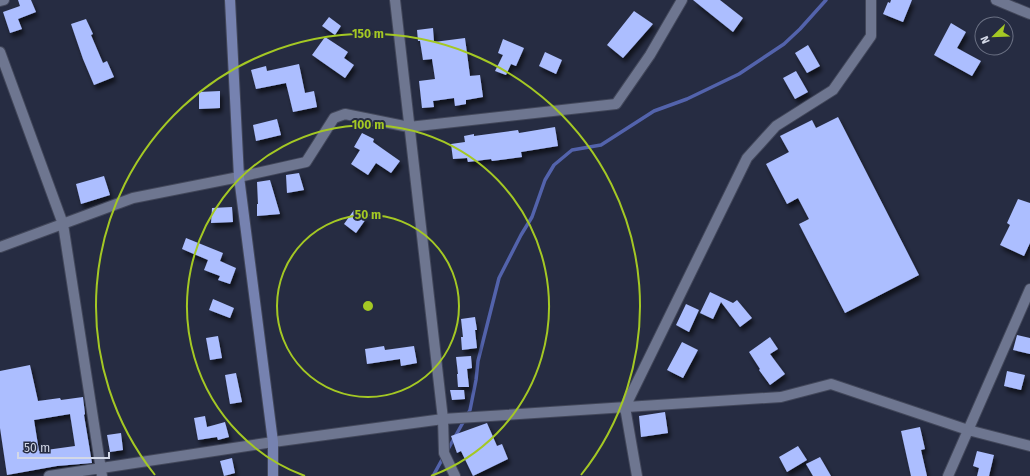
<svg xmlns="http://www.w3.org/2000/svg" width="1030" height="476" font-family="'Fira Sans',sans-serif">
<defs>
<filter id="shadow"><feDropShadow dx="2.5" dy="4.5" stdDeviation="2" flood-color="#0009"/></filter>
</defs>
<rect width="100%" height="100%" fill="#262c42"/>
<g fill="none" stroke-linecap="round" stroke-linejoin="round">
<path stroke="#5363ac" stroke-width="3.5" d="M 447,451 L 470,410 L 476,380 L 478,361 L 499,278 L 521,235 L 532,217 L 545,180 L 554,165 L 572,150 L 601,145 L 654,111 L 687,99 L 739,74 L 784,44 L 800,29 L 826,0
M 433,476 L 444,456"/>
</g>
<path fill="#acbeff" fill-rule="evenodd" filter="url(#shadow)" d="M 18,0 L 31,0 L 36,12 L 18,19 L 22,29 L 10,33 L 3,12 L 20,6 Z
M 693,0 L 720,0 L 743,18 L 733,32 Z
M 891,0 L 912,0 L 903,22 L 883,14 L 888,2 L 890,3 Z
M 634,11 L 653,24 L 623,58 L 607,45 Z
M 329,17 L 341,26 L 335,35 L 322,26 Z
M 86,19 L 93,34 L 91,35 L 103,63 L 107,61 L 114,77 L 94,85 L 83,59 L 71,24 Z
M 951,23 L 966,32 L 957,48 L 981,61 L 972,76 L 934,55 Z
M 433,28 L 434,42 L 465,38 L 470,76 L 480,75 L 483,97 L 466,100 L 466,104 L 455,106 L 454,98 L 433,101 L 434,107 L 422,108 L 419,81 L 435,79 L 432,59 L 423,60 L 420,41 L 418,41 L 417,30 Z
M 325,37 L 348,52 L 344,58 L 354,65 L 345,78 L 312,55 Z
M 503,39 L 524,48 L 516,66 L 511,64 L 506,75 L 495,71 L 503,55 L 498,53 Z
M 808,45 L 820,66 L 807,73 L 795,53 Z
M 545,52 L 562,60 L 556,74 L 539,66 Z
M 299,64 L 305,93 L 314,91 L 317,107 L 293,112 L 286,83 L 256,89 L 251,70 L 266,66 L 267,71 Z
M 796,71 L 808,92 L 795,99 L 783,78 Z
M 220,91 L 220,108 L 199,109 L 199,92 Z
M 838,117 L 919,275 L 845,313 L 799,224 L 809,219 L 798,198 L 787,204 L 766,164 L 789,152 L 780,136 L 812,120 L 816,128 Z
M 277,119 L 281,135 L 256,141 L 253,125 Z
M 555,127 L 558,146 L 521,152 L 522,157 L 492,161 L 491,159 L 468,162 L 467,158 L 453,159 L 451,144 L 465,142 L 464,136 L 474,134 L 474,136 L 518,130 L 519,133 Z
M 362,133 L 374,139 L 373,142 L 400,161 L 391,173 L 376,163 L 368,175 L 351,164 L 360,150 L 354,147 Z
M 299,173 L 304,190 L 287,193 L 286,175 Z
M 104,176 L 110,195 L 81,204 L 76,184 Z
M 270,180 L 280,214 L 257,216 L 257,204 L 258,204 L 257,182 Z
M 1018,199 L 1030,203 L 1030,243 L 1024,256 L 1000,245 L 1010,225 L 1007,223 Z
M 232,207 L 233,222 L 211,223 L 212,208 Z
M 354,210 L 366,219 L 356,233 L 344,224 Z
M 186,238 L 223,253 L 220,261 L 236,268 L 230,284 L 218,280 L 220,276 L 204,270 L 208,260 L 182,249 Z
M 710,292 L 733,303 L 737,300 L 752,318 L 740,327 L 721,302 L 713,319 L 700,313 Z
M 213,299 L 234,308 L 230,318 L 209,310 Z
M 686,304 L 699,310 L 689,332 L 676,325 Z
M 475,317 L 477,330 L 475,330 L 477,348 L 462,350 L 461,337 L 463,337 L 461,319 Z
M 1017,335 L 1030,338 L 1030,354 L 1013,350 Z
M 218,336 L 222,358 L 210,360 L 206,338 Z
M 770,337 L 778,349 L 770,354 L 785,374 L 770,385 L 759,370 L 760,369 L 749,352 Z
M 682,342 L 698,350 L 683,378 L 667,370 Z
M 384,346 L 385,350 L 414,346 L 417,363 L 401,366 L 400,359 L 367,364 L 365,349 Z
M 471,356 L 472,368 L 467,369 L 469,387 L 458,387 L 457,374 L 458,374 L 456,357 Z
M 30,365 L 38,401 L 60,398 L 61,400 L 83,397 L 85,414 L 84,415 L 92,463 L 57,466 L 7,475 L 0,428 L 0,371 ZM 70,414 L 75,446 L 39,451 L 34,420 Z
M 1007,371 L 1025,375 L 1021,390 L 1004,386 Z
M 236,373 L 242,402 L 230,404 L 225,375 Z
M 450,390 L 464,390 L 465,399 L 452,400 Z
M 665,412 L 668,433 L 641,437 L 639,416 Z
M 205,416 L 207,427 L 225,422 L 229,437 L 218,440 L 217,437 L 198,440 L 194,418 Z
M 487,423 L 497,446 L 502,444 L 508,459 L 473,476 L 461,451 L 457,453 L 451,436 Z
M 920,427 L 925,449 L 921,450 L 927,476 L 911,476 L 901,431 Z
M 121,433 L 123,450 L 110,452 L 107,435 Z
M 798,446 L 807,460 L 787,472 L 779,457 Z
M 977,451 L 994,455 L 989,476 L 977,476 L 979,468 L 973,466 Z
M 820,457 L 831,476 L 813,476 L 806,464 Z
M 232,458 L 235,473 L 224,476 L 220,461 Z"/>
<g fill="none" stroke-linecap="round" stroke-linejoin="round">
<g stroke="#42475a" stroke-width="12">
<path id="street" d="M 395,0 L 443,419 L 444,453 L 455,476
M 996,0 L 1030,14
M 0,1 L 4,0
M 0,52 L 63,224 L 102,476
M 0,247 L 133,198 L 239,177 L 306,162 L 334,118 L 345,114 L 409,127 L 616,104 L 650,55 L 682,0
M 49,476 L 273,442 L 443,419 L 781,397 L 831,384 L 968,430 L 1030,446
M 637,476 L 625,407 L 747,158 L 776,126 L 833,90 L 871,36 L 871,0
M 948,476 L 1030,289"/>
</g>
<g stroke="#42475a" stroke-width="12">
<path id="secondary" d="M 230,0 L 239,177 L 273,442 L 273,476"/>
</g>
<use href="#street" stroke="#6e7690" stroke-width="10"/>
<use href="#secondary" stroke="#7682b0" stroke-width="10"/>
</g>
<g fill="none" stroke="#a4c824" stroke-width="2">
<circle cx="368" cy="306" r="91"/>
<path d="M305 476A181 181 0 1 1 431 476"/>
<path d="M155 475A272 272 0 1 1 581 475"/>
</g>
<circle cx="368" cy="306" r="6" fill="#a4c824" stroke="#262c42" stroke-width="2"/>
<g font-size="12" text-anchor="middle" font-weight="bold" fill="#a4c824" stroke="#262c42" stroke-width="4" stroke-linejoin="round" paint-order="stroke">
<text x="368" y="38">150 m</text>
<text x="368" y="129">100 m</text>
<text x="368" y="219">50 m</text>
</g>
<g transform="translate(994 36) rotate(247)"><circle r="19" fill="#262c42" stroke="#6b7184"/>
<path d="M0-3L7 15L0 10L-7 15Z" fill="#a4c824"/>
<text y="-6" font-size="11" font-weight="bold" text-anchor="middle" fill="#d3d8e7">N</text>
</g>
<path d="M18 452v6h91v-6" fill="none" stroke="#d3d8e7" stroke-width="2"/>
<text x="24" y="452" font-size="12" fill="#d3d8e7" stroke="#262c42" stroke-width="3" paint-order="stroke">50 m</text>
</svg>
